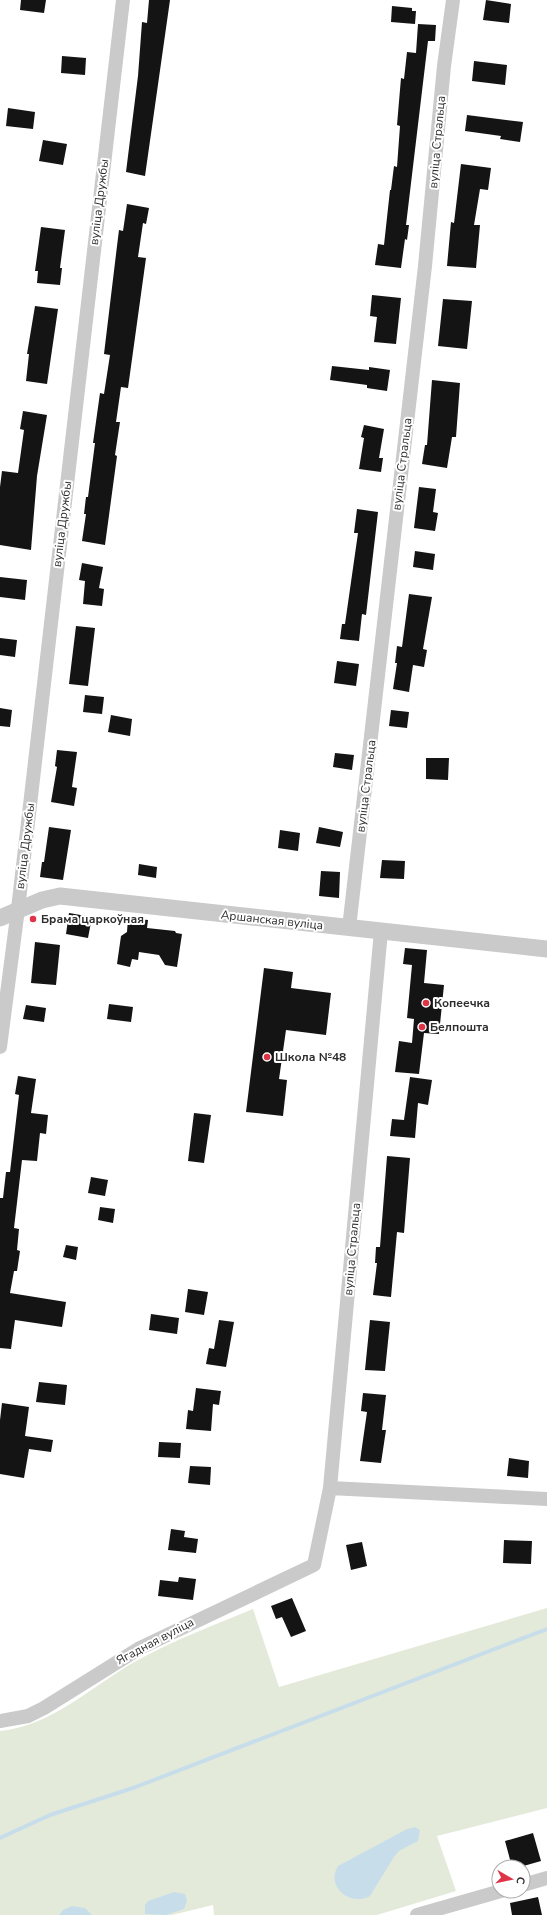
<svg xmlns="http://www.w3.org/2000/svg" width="547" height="1915" font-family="'Nunito Sans',sans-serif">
<rect width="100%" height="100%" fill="#fff"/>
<path fill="#e4eada" d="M 547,1608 L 547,1808 L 437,1836 L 456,1891 L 377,1915 L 214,1915 L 213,1905 L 172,1915 L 0,1915 L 0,1731 C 52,1726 92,1686 136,1661 C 174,1640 214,1625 253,1609 L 279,1687 Z"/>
<path fill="#c7deea" d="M 415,1827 L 420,1830 L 418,1841 L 399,1851 L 394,1857 L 370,1896 C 351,1907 325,1887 338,1866 L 407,1829 Z
M 174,1892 L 185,1894 L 187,1901 L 184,1909 L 166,1915 L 145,1914 L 145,1905 L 148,1901 Z
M 72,1906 L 85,1908 L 92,1915 L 59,1915 L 63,1910 Z"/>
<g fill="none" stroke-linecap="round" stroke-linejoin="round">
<path stroke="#c7deea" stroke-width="4" d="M 0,1838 L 50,1815 L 133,1788 L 547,1629"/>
</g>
<path fill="#141414" d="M 21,0 L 46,0 L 44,13 L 20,10 Z
M 149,0 L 170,0 L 145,176 L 126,172 L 138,76 L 142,22 L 147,23 Z
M 486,0 L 511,4 L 509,23 L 483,20 Z
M 392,6 L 412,8 L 412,11 L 416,11 L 415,24 L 391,22 Z
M 418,24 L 436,25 L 435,41 L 428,41 L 406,225 L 409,225 L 407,240 L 405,239 L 401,268 L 375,265 L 378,244 L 384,245 L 390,190 L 391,190 L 394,166 L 397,167 L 400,126 L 397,125 L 401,78 L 404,79 L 407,52 L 416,53 Z
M 62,56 L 86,58 L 85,75 L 61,73 Z
M 474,61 L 507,65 L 505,85 L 472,81 Z
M 8,108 L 35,112 L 33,129 L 6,126 Z
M 467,115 L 523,122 L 520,142 L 500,139 L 501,136 L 465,131 Z
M 43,140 L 67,144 L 63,165 L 39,161 Z
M 461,164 L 491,168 L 488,190 L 480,189 L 474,225 L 480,225 L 476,268 L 447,266 L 451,222 L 454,223 Z
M 127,204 L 149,208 L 146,224 L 143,223 L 138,257 L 146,258 L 128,388 L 121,387 L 116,422 L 120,422 L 115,455 L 117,456 L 105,545 L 82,541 L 86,514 L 84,514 L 86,497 L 88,497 L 95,443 L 93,443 L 100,393 L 104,394 L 110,355 L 104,354 L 117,246 L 119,230 L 123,231 Z
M 41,227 L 65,230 L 60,268 L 62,268 L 60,285 L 37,283 L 38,271 L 35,271 Z
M 372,295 L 401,298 L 396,344 L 374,342 L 377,317 L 370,316 Z
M 443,299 L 472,301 L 467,349 L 438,346 Z
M 35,306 L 58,309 L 47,384 L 26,381 L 29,354 L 27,354 Z
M 332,366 L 369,370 L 369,367 L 390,370 L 387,391 L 367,388 L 367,385 L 330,380 Z
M 432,380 L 460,383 L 456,437 L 452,437 L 447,468 L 422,464 L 425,445 L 427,445 Z
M 23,411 L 47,415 L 37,476 L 31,550 L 0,545 L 0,487 L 2,471 L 18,473 L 24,430 L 20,429 Z
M 364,425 L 384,429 L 379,458 L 383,458 L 381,472 L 359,469 L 364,438 L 361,437 Z
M 419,487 L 436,489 L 433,512 L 438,513 L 435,531 L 414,528 Z
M 357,509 L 378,512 L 366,615 L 362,614 L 359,641 L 340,639 L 342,624 L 345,624 L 358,533 L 354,533 Z
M 415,551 L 435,554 L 433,570 L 413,567 Z
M 82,563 L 103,567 L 99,588 L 104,589 L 102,606 L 83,604 L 85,581 L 79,580 Z
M 0,577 L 27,580 L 25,600 L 0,597 Z
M 409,594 L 432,597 L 423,649 L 427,650 L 424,667 L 413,665 L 409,692 L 393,689 L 397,663 L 395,663 L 397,646 L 402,647 Z
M 76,626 L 95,628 L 88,686 L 69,684 Z
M 0,638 L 17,640 L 15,657 L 0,655 Z
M 337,661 L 359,664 L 356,686 L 334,683 Z
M 85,695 L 104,697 L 102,714 L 83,712 Z
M 0,708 L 12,710 L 10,727 L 0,726 Z
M 391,710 L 409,712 L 407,728 L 389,726 Z
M 111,715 L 132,719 L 130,736 L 108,732 Z
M 57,750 L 77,752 L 72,787 L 77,788 L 74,806 L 51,802 L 57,767 L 55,766 Z
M 335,753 L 354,755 L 352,770 L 333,767 Z
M 426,758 L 449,758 L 448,780 L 426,779 Z
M 49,827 L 71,830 L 63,880 L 40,877 L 42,862 L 44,862 Z
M 319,827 L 343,832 L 340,847 L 316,843 Z
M 280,830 L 300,833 L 298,851 L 278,848 Z
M 382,860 L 405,861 L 404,879 L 380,878 Z
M 139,864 L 157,867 L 156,878 L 138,875 Z
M 321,871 L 340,872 L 339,898 L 319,896 Z
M 69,913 L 92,917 L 88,938 L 66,934 Z
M 128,918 L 148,920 L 147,928 L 175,931 L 176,933 L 182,934 L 177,967 L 165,965 L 159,955 L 139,952 L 138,960 L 132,959 L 130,967 L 117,964 L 121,936 L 127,932 Z
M 35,942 L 60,945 L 56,985 L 31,983 Z
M 405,948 L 427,950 L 424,983 L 444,985 L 439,1034 L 424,1033 L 419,1074 L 395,1072 L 399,1041 L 412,1043 L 414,1019 L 407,1018 L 412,965 L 403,964 Z
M 264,968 L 293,972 L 291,988 L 331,993 L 326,1035 L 286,1030 L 279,1079 L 287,1080 L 283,1116 L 246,1112 Z
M 109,1004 L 133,1007 L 131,1022 L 107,1019 Z
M 26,1005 L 46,1008 L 44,1022 L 23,1019 Z
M 18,1076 L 36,1079 L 31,1113 L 48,1115 L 46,1134 L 40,1133 L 37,1161 L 22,1160 L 14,1228 L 19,1229 L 17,1250 L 20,1251 L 17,1271 L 14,1271 L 10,1293 L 66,1302 L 62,1327 L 15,1320 L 11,1349 L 0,1348 L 0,1198 L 3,1198 L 6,1172 L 10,1172 L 19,1095 L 15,1094 Z
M 410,1077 L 432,1080 L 428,1105 L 418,1103 L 415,1138 L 390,1136 L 392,1119 L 404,1120 Z
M 194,1113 L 211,1115 L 204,1163 L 188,1161 Z
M 387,1156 L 410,1158 L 404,1233 L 397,1232 L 391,1297 L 373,1295 L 377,1263 L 375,1263 L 376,1247 L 380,1247 Z
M 91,1177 L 108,1180 L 105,1196 L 88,1193 Z
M 100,1207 L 115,1209 L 113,1223 L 98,1220 Z
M 66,1245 L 78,1247 L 76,1260 L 63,1257 Z
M 188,1289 L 208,1292 L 204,1315 L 185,1312 Z
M 151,1314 L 179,1318 L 177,1334 L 149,1330 Z
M 219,1320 L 234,1322 L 226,1367 L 206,1364 L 209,1348 L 214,1349 Z
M 370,1320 L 390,1322 L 385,1371 L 365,1370 Z
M 39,1382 L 67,1385 L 65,1405 L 36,1402 Z
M 196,1388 L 221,1391 L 219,1405 L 213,1404 L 211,1431 L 186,1429 L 188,1410 L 193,1411 Z
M 363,1393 L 386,1395 L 382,1430 L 386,1430 L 381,1463 L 360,1461 L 367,1412 L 361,1411 Z
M 2,1403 L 29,1407 L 25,1436 L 53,1440 L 51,1452 L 29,1449 L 24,1478 L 0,1474 L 0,1420 Z
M 159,1442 L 181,1443 L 180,1458 L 158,1457 Z
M 509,1458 L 529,1461 L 528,1478 L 507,1476 Z
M 190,1466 L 211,1467 L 210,1485 L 188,1483 Z
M 171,1529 L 185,1531 L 184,1537 L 198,1539 L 196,1553 L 168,1550 Z
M 504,1540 L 532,1541 L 531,1564 L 503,1563 Z
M 362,1542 L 367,1566 L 351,1570 L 346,1545 Z
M 179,1577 L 196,1579 L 193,1600 L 158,1596 L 160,1580 L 178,1582 Z
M 292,1598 L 306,1631 L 291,1637 L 282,1617 L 276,1619 L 271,1606 Z
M 533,1833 L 541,1861 L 520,1867 L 512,1867 L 505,1841 Z
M 538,1897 L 542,1915 L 512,1915 L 510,1903 Z"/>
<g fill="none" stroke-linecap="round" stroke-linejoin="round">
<path stroke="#cacaca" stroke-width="14" d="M 349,928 L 425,266 L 444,66 L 453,0
M 0,1047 L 18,909 L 123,0
M 330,1488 L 547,1499
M 0,1721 L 28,1716 L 44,1708 L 140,1648 L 314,1565 L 330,1488 L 381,931
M 523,1885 L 547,1878
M 417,1915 L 501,1891"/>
<path stroke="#cacaca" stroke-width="17" d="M 0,918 L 42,900 L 60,896 L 547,949"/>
</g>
<g fill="#df3348" stroke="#fff" stroke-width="1.5">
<circle cx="33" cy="919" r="4"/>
<circle cx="426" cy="1003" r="4"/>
<circle cx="422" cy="1027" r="4"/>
<circle cx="267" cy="1057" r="4"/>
</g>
<g text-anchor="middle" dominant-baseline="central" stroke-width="4" stroke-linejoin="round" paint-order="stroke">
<g font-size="12" fill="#2d2d2d" stroke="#fff">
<text transform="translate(437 142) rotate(-85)">вуліца Стральца</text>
<text transform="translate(99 202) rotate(-83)">вуліца Дружбы</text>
<text transform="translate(402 464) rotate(-83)">вуліца Стральца</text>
<text transform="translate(62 524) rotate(-83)">вуліца Дружбы</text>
<text transform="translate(366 786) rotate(-83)">вуліца Стральца</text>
<text transform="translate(25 846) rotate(-83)">вуліца Дружбы</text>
<text transform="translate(272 920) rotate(6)">Аршанская вуліца</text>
<text transform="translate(352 1249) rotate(-85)">вуліца Стральца</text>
<text transform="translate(155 1641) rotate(-28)">Ягадная вуліца</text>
</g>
<g font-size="12" font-weight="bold" fill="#2d2d2d" stroke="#fff" text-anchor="start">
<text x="41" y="919">Брама царкоўная</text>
<text x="434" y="1003">Копеечка</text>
<text x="430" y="1027">Белпошта</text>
<text x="275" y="1057">Школа №48</text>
</g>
</g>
<g transform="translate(511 1879) rotate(99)"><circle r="19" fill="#ffffff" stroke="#ababab"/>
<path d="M0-3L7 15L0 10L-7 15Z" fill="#df3348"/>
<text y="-6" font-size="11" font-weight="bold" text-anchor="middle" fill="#2d2d2d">С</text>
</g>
</svg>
